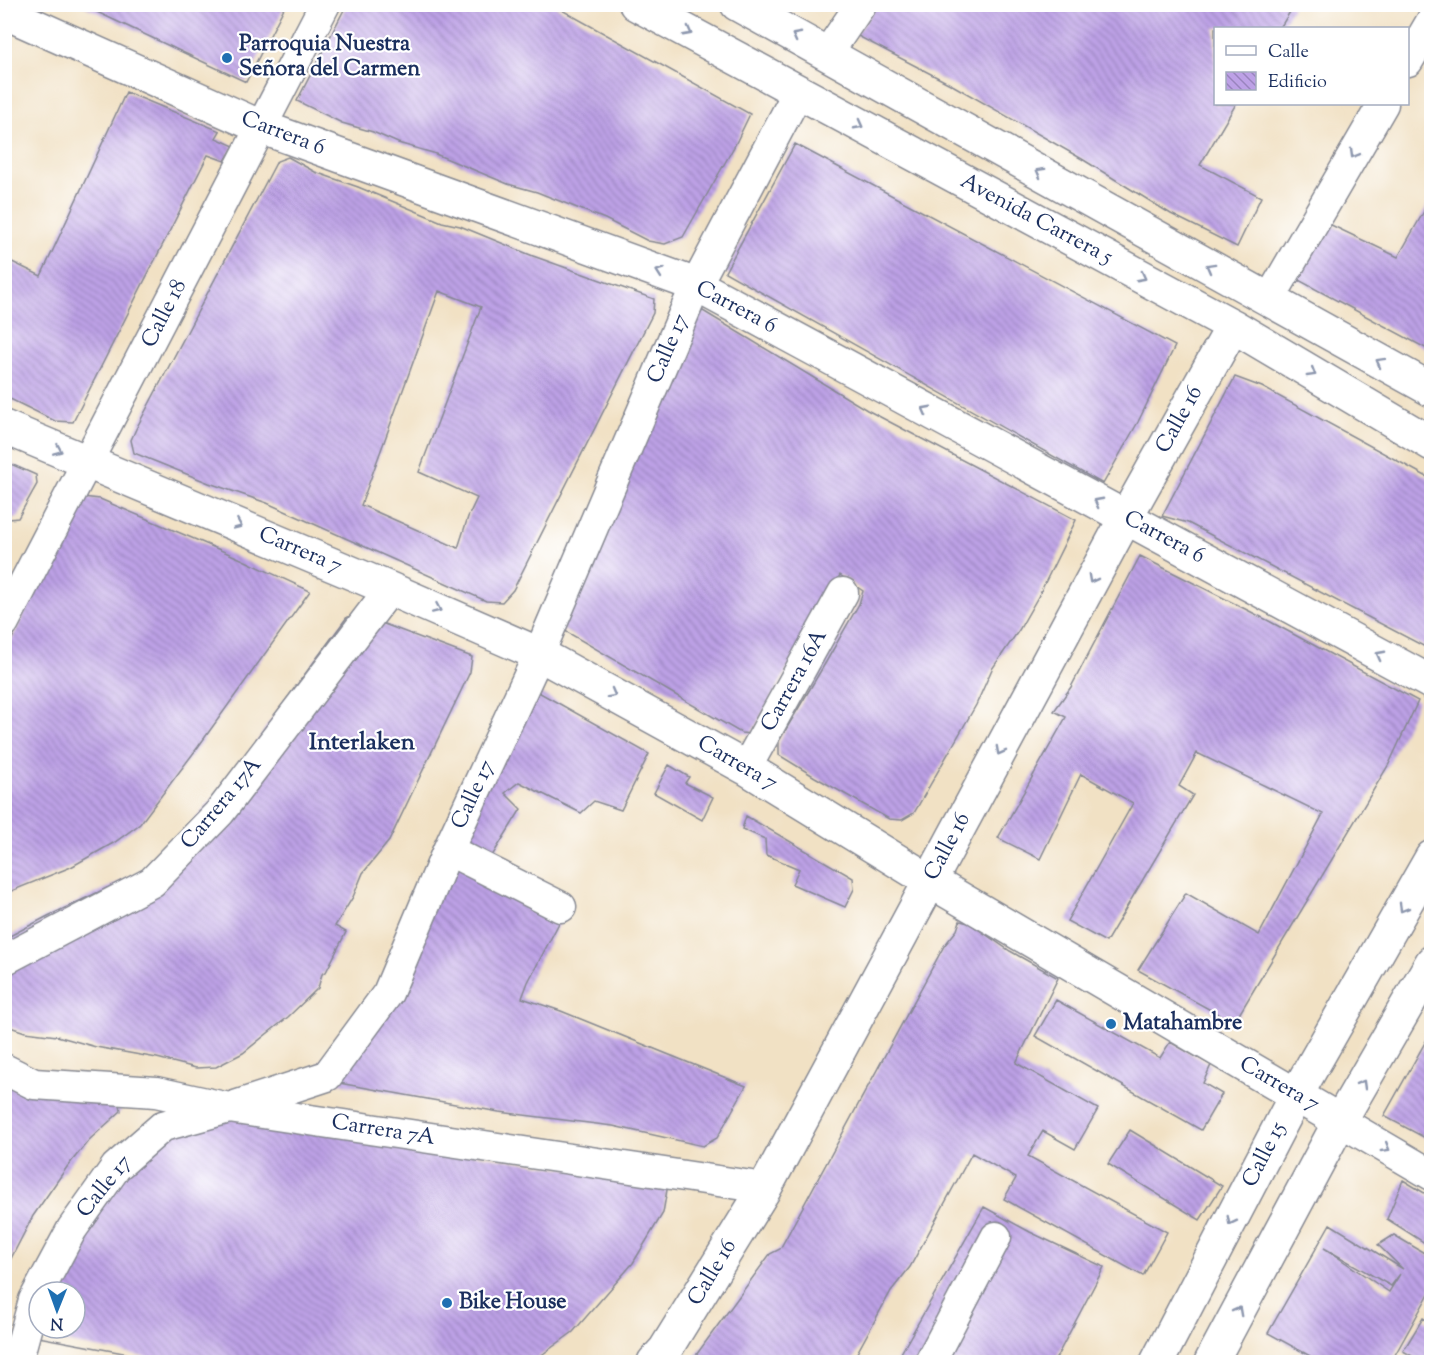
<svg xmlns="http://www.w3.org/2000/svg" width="1436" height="1367" font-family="'Sorts Mill Goudy',serif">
<defs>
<pattern id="building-back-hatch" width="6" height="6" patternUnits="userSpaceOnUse" patternTransform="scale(1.5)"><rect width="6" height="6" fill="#bda1e6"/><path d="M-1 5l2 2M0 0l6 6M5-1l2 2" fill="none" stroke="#9984be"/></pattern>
</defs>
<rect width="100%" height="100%" fill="#fff"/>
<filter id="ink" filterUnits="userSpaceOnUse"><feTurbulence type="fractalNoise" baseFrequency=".0167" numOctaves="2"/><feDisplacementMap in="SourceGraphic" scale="12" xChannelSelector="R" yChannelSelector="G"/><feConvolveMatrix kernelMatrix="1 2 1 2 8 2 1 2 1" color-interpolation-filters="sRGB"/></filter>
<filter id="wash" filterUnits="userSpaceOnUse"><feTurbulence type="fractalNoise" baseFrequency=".008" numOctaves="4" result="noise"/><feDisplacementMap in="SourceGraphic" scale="24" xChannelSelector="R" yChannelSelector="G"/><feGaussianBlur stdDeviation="1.35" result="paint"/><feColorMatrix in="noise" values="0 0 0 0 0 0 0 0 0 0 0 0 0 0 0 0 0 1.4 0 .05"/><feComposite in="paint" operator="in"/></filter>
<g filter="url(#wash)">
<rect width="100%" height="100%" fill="#f1e1c4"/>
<g id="blocks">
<path fill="url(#building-back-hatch)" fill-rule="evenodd" d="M 80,4 L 286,4 L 246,82 Z
M 347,4 L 551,4 L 750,114 L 735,145 L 683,237 L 665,244 L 648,241 L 605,219 L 537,192 L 508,184 L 433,153 L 398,143 L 373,132 L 342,123 L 297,101 Z
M 878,4 L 1286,4 L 1293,7 L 1280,28 L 1215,28 L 1215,104 L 1236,104 L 1200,165 L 1261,197 L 1237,247 L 1171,214 L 1082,159 L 954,86 L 856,35 Z
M 126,92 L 220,131 L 216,138 L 234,146 L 225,161 L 208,155 L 73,422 L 55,421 L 4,396 L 4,258 L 41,276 Z
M 795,144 L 1175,346 L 1138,422 L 1103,484 L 725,272 Z
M 288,157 L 315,172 L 358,187 L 442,222 L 460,226 L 533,256 L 654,299 L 653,313 L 513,590 L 502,602 L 486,601 L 267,503 L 209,483 L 134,453 L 131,440 L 136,429 L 277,161 ZM 439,291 L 481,307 L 419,472 L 477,498 L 468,517 L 458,548 L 361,505 Z
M 1431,199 L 1431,351 L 1293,277 L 1327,223 L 1398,257 Z
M 703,311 L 867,410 L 1076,520 L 1039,595 L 1019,630 L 992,669 L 976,705 L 914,813 L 902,820 L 889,819 L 815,777 L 779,755 L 779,741 L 826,662 L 859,604 L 863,591 L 840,575 L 751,734 L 741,733 L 553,624 L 690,318 Z
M 1235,377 L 1262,387 L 1431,479 L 1431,650 L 1188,523 L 1162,516 Z
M 4,461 L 36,475 L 37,484 L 18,518 L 9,519 L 5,531 Z
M 82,497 L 100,499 L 239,558 L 310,591 L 198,747 L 140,824 L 115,842 L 71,867 L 4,894 L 4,655 Z
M 1140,556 L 1267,620 L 1418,701 L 1389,764 L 1234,1023 L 1138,970 L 1186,893 L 1259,935 L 1323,814 L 1197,753 L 1179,786 L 1193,795 L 1106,942 L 1067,921 L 1133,803 L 1081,774 L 1040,859 L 998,838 L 1066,717 L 1054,711 L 1071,687 Z
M 360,615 L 472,657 L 470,672 L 389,841 L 363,873 L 353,897 L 335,926 L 346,932 L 326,972 L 322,974 L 318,988 L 288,1017 L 243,1053 L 216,1067 L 196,1068 L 157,1058 L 96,1047 L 57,1036 L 25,1032 L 4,1025 L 4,939 L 48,916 L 143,871 L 190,826 L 251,753 L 266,727 L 347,617 Z
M 517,680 L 649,754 L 621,810 L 594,801 L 581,813 L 519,782 L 505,793 L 521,809 L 492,856 L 443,833 Z
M 669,765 L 689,777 L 685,783 L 713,797 L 702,820 L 654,793 Z
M 746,816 L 853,878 L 854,889 L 845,907 L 792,884 L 799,869 L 766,855 L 765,839 L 742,829 Z
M 435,852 L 560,921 L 528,982 L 522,998 L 561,1011 L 746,1086 L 717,1138 L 703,1146 L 613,1126 L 499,1112 L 306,1077 L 353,1028 L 393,961 Z
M 960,921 L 969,923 L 1010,951 L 1058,978 L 1016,1063 L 1098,1109 L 1075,1149 L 1043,1131 L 1028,1156 L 1167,1232 L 1143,1276 L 1004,1199 L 1016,1178 L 972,1153 L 910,1267 L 891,1291 L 852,1362 L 691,1362 L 770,1254 L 780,1249 L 944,946 L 957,930 Z
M 1056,1000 L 1160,1058 L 1170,1042 L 1211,1065 L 1203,1083 L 1222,1094 L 1201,1130 L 1035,1036 Z
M 1431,1032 L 1431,1141 L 1384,1116 Z
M 4,1076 L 35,1090 L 120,1105 L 121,1111 L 89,1140 L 67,1167 L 33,1216 L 4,1272 Z
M 229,1118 L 668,1184 L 663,1213 L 633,1263 L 573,1332 L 532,1362 L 171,1362 L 33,1336 L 39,1328 L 75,1328 L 75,1292 L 48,1292 L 103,1196 L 164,1136 Z
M 1130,1130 L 1222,1186 L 1200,1220 L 1108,1164 Z
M 1403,1180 L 1431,1197 L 1431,1247 L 1387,1219 Z
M 984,1207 L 1030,1232 L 1104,1267 L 1054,1362 L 896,1362 Z
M 1330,1224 L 1403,1269 L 1378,1245 L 1394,1235 L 1431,1257 L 1431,1290 L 1391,1362 L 1321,1362 L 1268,1333 ZM 1324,1248 L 1391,1286 L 1400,1274 L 1389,1292 Z
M 1423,1318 L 1431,1323 L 1431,1362 L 1423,1362 L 1403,1351 Z"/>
</g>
</g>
<g filter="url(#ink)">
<use href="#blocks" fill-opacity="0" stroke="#868891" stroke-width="1.5"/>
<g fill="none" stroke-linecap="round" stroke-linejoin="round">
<g stroke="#868891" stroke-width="33">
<path id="street" d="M 827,54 L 861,4
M 1408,61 L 1432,20
M 1269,300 L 1383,104
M 4,622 L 325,4
M 746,768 L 843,593
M 448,850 L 561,907
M 4,960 L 152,882 L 220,812 L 390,589
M 4,1069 L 34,1084 L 156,1092 L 229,1108 L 765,1188
M 1340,1121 L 1432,1175
M 17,1362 L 34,1300 L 72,1229 L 116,1167 L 163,1126 L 229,1108 L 327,1076 L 388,993 L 448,850 L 539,654 L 696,285 L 798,92
M 930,1362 L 996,1237"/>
</g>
<g stroke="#868891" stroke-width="36">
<path id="secondary" d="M 636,4 L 1233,326 L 1432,444
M 737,4 L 1432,390
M 4,12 L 261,127 L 696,285 L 1432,683
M 4,427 L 390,589 L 539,654 L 746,768 L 930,881 L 1340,1121
M 654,1362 L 665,1350 L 765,1188 L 1126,517 L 1233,326
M 1157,1362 L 1296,1095 L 1432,857
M 1211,1362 L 1340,1121 L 1432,962"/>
</g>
<use href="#street" stroke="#fff" stroke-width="30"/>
<use href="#secondary" stroke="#fff" stroke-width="33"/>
</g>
<defs><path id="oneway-chevron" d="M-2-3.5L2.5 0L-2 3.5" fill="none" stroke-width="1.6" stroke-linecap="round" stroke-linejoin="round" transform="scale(1.5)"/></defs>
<g stroke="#8d97ae">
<use href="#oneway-chevron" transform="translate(688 32) rotate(28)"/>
<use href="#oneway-chevron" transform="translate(796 36) rotate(-152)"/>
<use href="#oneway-chevron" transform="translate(859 125) rotate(28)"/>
<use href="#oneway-chevron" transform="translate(1354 154) rotate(120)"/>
<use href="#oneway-chevron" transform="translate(1040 172) rotate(-151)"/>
<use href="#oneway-chevron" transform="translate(1210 267) rotate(-151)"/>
<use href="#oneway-chevron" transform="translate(660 272) rotate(-160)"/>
<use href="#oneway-chevron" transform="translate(1142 277) rotate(28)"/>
<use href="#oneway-chevron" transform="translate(1380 362) rotate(-151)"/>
<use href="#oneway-chevron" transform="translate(1312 373) rotate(31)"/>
<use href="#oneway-chevron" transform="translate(926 410) rotate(-152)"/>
<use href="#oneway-chevron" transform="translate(58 450) rotate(23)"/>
<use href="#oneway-chevron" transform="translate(1098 502) rotate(-152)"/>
<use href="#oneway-chevron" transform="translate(238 525) rotate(23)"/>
<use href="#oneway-chevron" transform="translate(1092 579) rotate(118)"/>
<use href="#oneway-chevron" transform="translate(437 609) rotate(24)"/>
<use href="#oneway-chevron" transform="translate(1380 655) rotate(-152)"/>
<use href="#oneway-chevron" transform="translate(612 694) rotate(29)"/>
<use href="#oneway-chevron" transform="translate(1000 751) rotate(118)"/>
<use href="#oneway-chevron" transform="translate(1403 908) rotate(120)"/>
<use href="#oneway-chevron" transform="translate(1362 1084) rotate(-60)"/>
<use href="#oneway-chevron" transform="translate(1386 1148) rotate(31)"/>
<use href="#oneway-chevron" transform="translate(1231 1221) rotate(117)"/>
<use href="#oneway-chevron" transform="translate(1238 1311) rotate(-62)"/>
</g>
</g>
<g fill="#1f6fb2" stroke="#fff" stroke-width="2">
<circle cx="227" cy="58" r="6"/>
<circle cx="1111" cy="1024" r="6"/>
<circle cx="447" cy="1303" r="6"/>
</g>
<g text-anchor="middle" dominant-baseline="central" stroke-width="4.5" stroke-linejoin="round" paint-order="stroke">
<g font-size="22" font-weight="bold" fill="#1b2f5e" stroke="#fff" text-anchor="start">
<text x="239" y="45">Parroquia Nuestra<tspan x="239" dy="25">Señora del Carmen</tspan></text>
<text x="1123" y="1024">Matahambre</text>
<text x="459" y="1303">Bike House</text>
</g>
<g font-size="22" fill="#1b2f5e" stroke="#fff">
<text transform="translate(283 134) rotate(21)">Carrera 6</text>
<text transform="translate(1036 220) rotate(28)">Avenida Carrera 5</text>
<text transform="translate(736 308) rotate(28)">Carrera 6</text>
<text transform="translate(165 314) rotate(-63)">Calle 18</text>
<text transform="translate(669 349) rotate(-67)">Calle 17</text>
<text transform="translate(1180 420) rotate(-61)">Calle 16</text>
<text transform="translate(1164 538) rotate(28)">Carrera 6</text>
<text transform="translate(300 551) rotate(23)">Carrera 7</text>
<text transform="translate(795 681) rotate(-61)">Carrera 16A</text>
<text transform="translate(737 764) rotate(30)">Carrera 7</text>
<text transform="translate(474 795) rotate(-65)">Calle 17</text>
<text transform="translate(222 804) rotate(-50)">Carrera 17A</text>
<text transform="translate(948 847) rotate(-62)">Calle 16</text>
<text transform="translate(1279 1085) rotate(30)">Carrera 7</text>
<text transform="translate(383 1131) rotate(9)">Carrera 7A</text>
<text transform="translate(1265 1155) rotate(-63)">Calle 15</text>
<text transform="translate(105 1187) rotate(-51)">Calle 17</text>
<text transform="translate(713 1273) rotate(-59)">Calle 16</text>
</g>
<g font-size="24" font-weight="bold" fill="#1b2f5e" stroke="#fff">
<text x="362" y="743">Interlaken</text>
</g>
</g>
<rect width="1436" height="1367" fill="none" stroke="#fff" stroke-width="24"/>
<rect x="1214" y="27" width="195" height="78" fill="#ffffff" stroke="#a4acbf" stroke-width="1.5"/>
<rect x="1226" y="46" width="30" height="9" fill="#ffffff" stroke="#a4acbf" stroke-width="1.5"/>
<text x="1268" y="57" font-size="18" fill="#1b2f5e">Calle</text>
<rect x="1226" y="72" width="30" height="18" fill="url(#building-back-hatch)" stroke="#a4acbf" stroke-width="1.5"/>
<text x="1268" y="87" font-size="18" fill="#1b2f5e">Edificio</text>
<g transform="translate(57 1310) rotate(181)"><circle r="28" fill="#ffffff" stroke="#a4acbf" stroke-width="1.5"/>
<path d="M0-4.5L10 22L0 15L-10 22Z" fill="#1f6fb2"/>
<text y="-9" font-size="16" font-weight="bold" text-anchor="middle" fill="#1b2f5e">N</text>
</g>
</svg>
